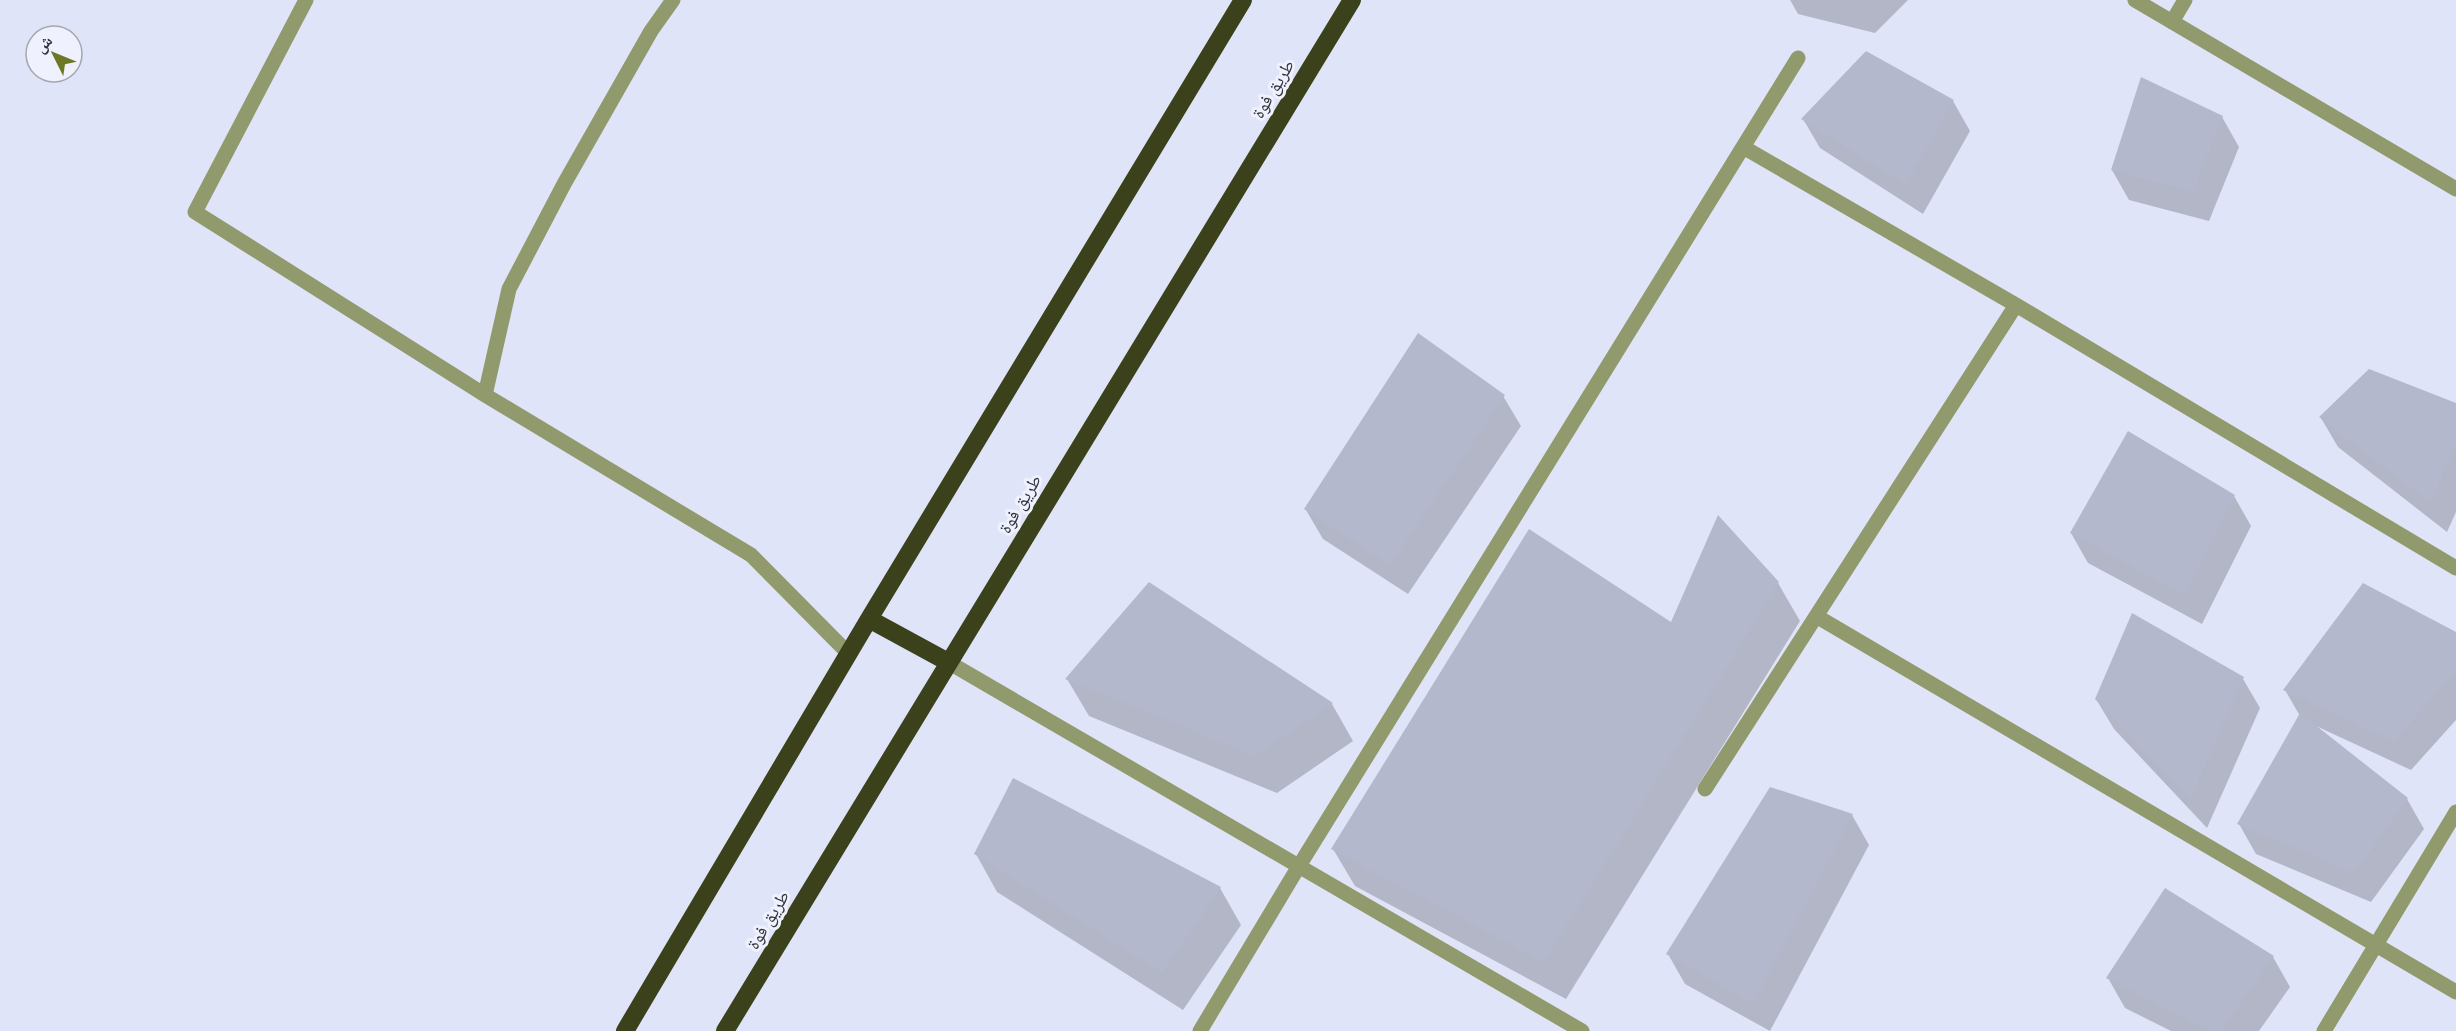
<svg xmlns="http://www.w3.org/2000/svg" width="2456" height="1031" font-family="Figtree,'Noto Naskh Arabic',sans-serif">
<rect width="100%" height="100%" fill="#e0e4f8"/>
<path fill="#0003" d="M 1790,0 L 1908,0 L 1875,33 L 1798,14 Z
M 1953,101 L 1970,131 L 1923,214 L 1820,148 L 1803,119 Z
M 2222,117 L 2239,147 L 2209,221 L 2129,200 L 2112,170 Z
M 1503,396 L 1521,426 L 1408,594 L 1323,539 L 1306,510 Z
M 2456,405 L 2456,512 L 2447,532 L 2338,447 L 2321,418 Z
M 2234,496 L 2251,526 L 2202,624 L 2088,563 L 2071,533 Z
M 1778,583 L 1800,621 L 1566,999 L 1355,886 L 1333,849 L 1671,624 Z
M 1150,584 L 1332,704 L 1353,741 L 1277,793 L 1089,716 L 1067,679 Z
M 2456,634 L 2456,720 L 2411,770 L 2316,726 L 2407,799 L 2424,829 L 2371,902 L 2256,854 L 2239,824 L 2300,716 L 2285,690 Z
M 2243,679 L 2260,708 L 2207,828 L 2114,729 L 2096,699 Z
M 1852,815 L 1869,845 L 1770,1031 L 1685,984 L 1668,954 Z
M 976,854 L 1220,888 L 1241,925 L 1183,1010 L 997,892 Z
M 2273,957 L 2290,987 L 2259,1031 L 2171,1031 L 2125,1008 L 2108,978 Z"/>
<path fill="#b4b8cc" d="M 1866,51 L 1954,100 L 1906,185 L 1801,119 Z
M 2141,77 L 2223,116 L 2193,192 L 2111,170 Z
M 1418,333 L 1505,395 L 1390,565 L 1304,509 Z
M 2369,369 L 2456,403 L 2456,444 L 2430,503 L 2319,417 Z
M 2128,431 L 2235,495 L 2184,595 L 2070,533 Z
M 1718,515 L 1779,582 L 1544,962 L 1331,849 L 1529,529 L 1671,622 Z
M 1149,582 L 1333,703 L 1255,756 L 1065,679 Z
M 2363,583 L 2456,632 L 2456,671 L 2394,741 L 2283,690 Z
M 2132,613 L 2244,677 L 2190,799 L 2095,699 Z
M 2300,713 L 2408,798 L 2354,873 L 2237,824 Z
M 1013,778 L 1221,887 L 1162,973 L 974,854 Z
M 1770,787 L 1853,814 L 1753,1003 L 1666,954 Z
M 2165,888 L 2274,956 L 2221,1031 L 2211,1031 L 2106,978 Z"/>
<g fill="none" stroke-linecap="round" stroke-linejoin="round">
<path stroke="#919a6d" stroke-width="15" d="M 306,0 L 195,212 L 485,395 L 751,555 L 849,654
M 2135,0 L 2456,189
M 2172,22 L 2185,0
M 1743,147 L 2016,305 L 2456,568
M 485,395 L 509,289 L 564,184 L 651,31 L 673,0
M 1816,616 L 2456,992
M 948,662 L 1582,1031
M 1705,789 L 2016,305
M 1200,1031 L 1299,866 L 1798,58
M 2324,1031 L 2456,812"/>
<path stroke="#3a411b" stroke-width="18" d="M 869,619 L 948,662
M 625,1031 L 869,619 L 1243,0
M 725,1031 L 1352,0"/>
</g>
<g text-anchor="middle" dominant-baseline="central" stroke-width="6" stroke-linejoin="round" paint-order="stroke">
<g font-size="18" fill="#33343c" stroke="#eff2fe">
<text transform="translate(1273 89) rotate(-59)">طريق فوة</text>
<text transform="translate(1020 504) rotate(-59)">طريق فوة</text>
<text transform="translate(768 920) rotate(-59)">طريق فوة</text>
</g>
</g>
<g transform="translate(54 54) rotate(313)"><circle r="28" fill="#eff2fe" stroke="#a4a6b0" stroke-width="1.5"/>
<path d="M0-4.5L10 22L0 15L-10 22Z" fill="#6c7825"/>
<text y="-9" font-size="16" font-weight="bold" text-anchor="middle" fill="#33343c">ش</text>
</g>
</svg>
